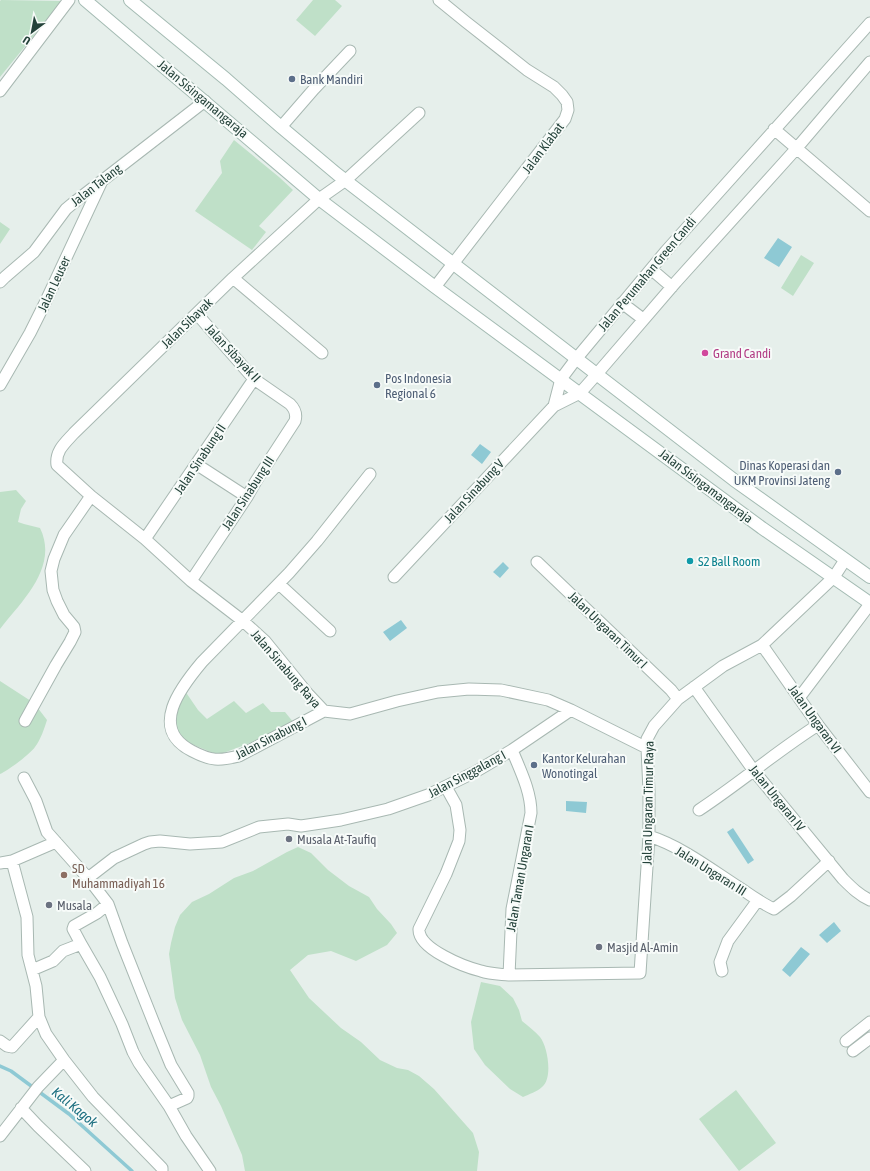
<svg xmlns="http://www.w3.org/2000/svg" width="870" height="1171" font-family="'Asap Condensed',sans-serif">
<rect width="100%" height="100%" fill="#e6efeb"/>
<path fill="#bfe0c8" d="M 1,0 L 62,1 L 0,77 L 0,1 Z
M 313,0 L 335,0 L 342,6 L 315,36 L 296,20 Z
M 234,140 L 279,177 L 293,190 L 259,226 L 266,232 L 252,250 L 195,211 L 222,173 L 220,161 Z
M 0,222 L 10,229 L 0,244 Z
M 801,255 L 814,263 L 793,296 L 781,288 Z
M 16,490 L 26,501 L 21,509 L 18,522 L 24,524 L 40,528 C 59,567 22,601 0,629 L 0,492 Z
M 0,681 L 34,703 L 47,720 C 44,729 41,739 35,747 C 30,754 9,770 0,774 Z
M 185,691 L 198,710 L 207,719 L 234,701 L 246,713 L 263,703 L 271,712 L 285,712 L 294,723 L 274,734 L 218,755 L 182,740 L 174,721 L 178,703 Z
M 298,847 L 311,853 L 328,870 L 349,886 L 369,897 L 377,909 L 391,924 L 397,933 L 387,945 L 356,961 L 331,951 L 308,955 L 290,970 L 309,998 L 341,1028 L 361,1042 L 380,1060 L 397,1068 L 408,1070 L 419,1076 L 434,1089 L 473,1133 L 479,1152 L 477,1171 L 245,1171 L 242,1155 L 221,1106 L 211,1087 L 200,1055 L 182,1020 L 175,998 L 169,954 L 171,943 L 175,927 L 180,915 L 192,902 L 209,894 L 234,878 L 253,871 L 287,852 Z
M 481,982 L 500,986 L 513,998 L 519,1010 L 522,1021 C 528,1026 535,1031 540,1037 C 548,1047 553,1079 542,1087 C 537,1092 529,1094 523,1097 L 510,1089 L 485,1065 L 474,1049 L 471,1022 Z
M 736,1090 L 776,1143 L 739,1171 L 699,1119 Z"/>
<path fill="#8ec9d4" d="M 778,238 L 792,247 L 779,267 L 764,258 Z
M 480,444 L 491,452 L 482,464 L 471,455 Z
M 503,562 L 509,568 L 500,578 L 493,572 Z
M 401,620 L 407,628 L 390,641 L 383,632 Z
M 566,801 L 587,802 L 586,813 L 566,811 Z
M 733,828 L 754,860 L 748,864 L 727,832 Z
M 834,922 L 841,931 L 827,943 L 819,935 Z
M 801,947 L 810,954 L 790,977 L 782,970 Z"/>
<g fill="none" stroke-linecap="round" stroke-linejoin="round">
<path stroke="#8ec9d4" stroke-width="3.5" d="M 0,1066 L 11,1071 L 69,1114 L 132,1171"/>
<g stroke="#a8b8b2" stroke-width="13">
<path id="minor" d="M 0,91 L 69,0
M 419,113 L 346,180 L 319,199 L 233,278 L 74,433 C 65,443 55,451 57,465 L 91,496 L 145,539 L 191,581 L 243,621 L 265,641 L 308,694 L 324,711 L 350,714 L 397,701 L 438,692 L 469,689 L 501,690 L 548,700 L 571,710 L 647,748
M 281,127 L 314,89 L 350,51
M 774,129 L 870,211
M 651,269 L 672,287
M 233,278 L 322,353
M 0,282 L 5,277 L 34,252 L 66,209 L 72,204 L 205,101
M 435,287 L 565,119 L 568,110 L 567,102 L 562,95 L 554,87 L 527,70 L 466,22 L 439,0
M 622,303 L 643,319
M 0,385 L 30,333 L 44,305 L 101,183
M 554,406 L 561,379 L 576,359 L 666,251 L 870,23
M 196,464 L 247,497
M 145,539 L 254,379
M 537,562 L 671,690 L 678,699
M 394,577 L 554,406 L 580,393 L 596,375 L 676,282 L 796,149 L 870,62
M 191,581 L 247,497 L 256,481 L 295,421 C 297,414 295,409 290,404 L 254,379 L 197,314
M 279,584 L 330,631
M 762,645 L 818,725 L 870,792
M 694,687 L 754,771 L 843,879 C 852,888 859,895 870,900
M 799,698 L 870,604
M 324,711 L 239,756 C 219,761 211,761 192,751 C 148,729 181,687 202,662 L 289,573 L 317,541 L 370,474
M 25,721 L 56,665 L 70,642 L 75,632 L 74,627 L 64,615 L 57,601 L 53,590 L 51,571 L 54,559 L 64,535 L 91,496
M 24,778 L 36,801 L 47,832 L 88,878 L 108,904 L 97,913 L 74,926 L 73,929 L 81,944 L 63,951 L 53,961 L 32,970
M 446,787 L 456,805 L 460,830 L 459,841 L 446,874 L 419,929 C 418,949 465,967 481,971 C 490,974 499,974 509,975 L 640,973 L 649,836 L 649,791 L 647,748 L 647,739 L 654,726 L 678,699 L 723,666 L 762,645 L 834,577 L 845,560
M 699,810 C 740,783 777,751 818,725
M 649,836 C 683,847 713,871 743,890 C 753,897 763,904 774,909 L 791,896 L 829,861
M 12,861 L 27,917 L 28,955 L 36,986 L 39,1017 L 46,1034 L 64,1060 L 93,1097 L 162,1168 L 162,1171
M 0,863 L 12,861 L 56,842
M 88,878 L 114,858 L 144,844 L 150,842 L 160,841 L 190,844 L 222,842 L 259,827 L 288,824 L 301,826 L 341,820 L 388,809 L 428,795 L 475,772 L 512,750 L 571,710
M 108,904 L 122,943 L 155,1026 L 171,1065 L 188,1093 L 188,1096 L 187,1098 L 169,1106
M 81,944 L 100,977 L 122,1024 L 133,1052 L 139,1063 L 169,1106 L 186,1136 L 210,1171
M 722,971 L 720,962 L 728,941 L 758,900
M 509,975 L 512,909 L 531,813 C 531,791 520,770 512,750
M 0,1041 L 7,1046 L 12,1047 L 39,1017
M 846,1041 L 870,1022
M 853,1051 L 870,1038
M 21,1108 L 38,1126 L 85,1171
M 0,1136 L 38,1087 L 64,1060"/>
</g>
<g stroke="#a4bbb3" stroke-width="14">
<path id="secondary" d="M 85,0 L 319,199 L 435,287 L 762,528 L 870,603
M 130,0 L 226,79 L 281,127 L 337,174 L 734,480 L 870,577"/>
</g>
<use href="#minor" stroke="#fff" stroke-width="11"/>
<use href="#secondary" stroke="#fff" stroke-width="12"/>
</g>
<g fill="#5c6f8a" stroke="#f7fbf9" stroke-width="1.5">
<circle cx="292" cy="79" r="4"/>
<circle cx="377" cy="385" r="4"/>
<circle cx="838" cy="472" r="4"/>
<circle cx="534" cy="765" r="4"/>
</g>
<circle fill="#d1479c" stroke="#f7fbf9" stroke-width="1.5" cx="705" cy="353" r="4"/>
<circle fill="#0f9aa8" stroke="#f7fbf9" stroke-width="1.5" cx="690" cy="561" r="4"/>
<g fill="#6b7280" stroke="#f7fbf9" stroke-width="1.5">
<circle cx="289" cy="839" r="4"/>
<circle cx="49" cy="905" r="4"/>
<circle cx="599" cy="947" r="4"/>
</g>
<circle fill="#8d6e63" stroke="#f7fbf9" stroke-width="1.5" cx="64" cy="875" r="4"/>
<g text-anchor="middle" dominant-baseline="central" stroke-width="4" stroke-linejoin="round" paint-order="stroke">
<g font-size="13" fill="#4e5e75" stroke="#f7fbf9" text-anchor="start">
<text x="300" y="79">Bank Mandiri</text>
<text x="385" y="378">Pos Indonesia<tspan x="385" dy="15">Regional 6</tspan></text>
<text x="830" y="465" text-anchor="end">Dinas Koperasi dan<tspan x="830" dy="15">UKM Provinsi Jateng</tspan></text>
<text x="542" y="758">Kantor Kelurahan<tspan x="542" dy="15">Wonotingal</tspan></text>
</g>
<g font-size="13" fill="#24423a" stroke="#f7fbf9">
<text transform="translate(203 99) rotate(40)">Jalan Sisingamangaraja</text>
<text transform="translate(543 148) rotate(-53)">Jalan Klabat</text>
<text transform="translate(96 185) rotate(-38)">Jalan Talang</text>
<text transform="translate(647 274) rotate(-50)">Jalan Perumahan Green Candi</text>
<text transform="translate(54 284) rotate(-65)">Jalan Leuser</text>
<text transform="translate(187 323) rotate(-44)">Jalan Sibayak</text>
<text transform="translate(233 353) rotate(47)">Jalan Sibayak II</text>
<text transform="translate(200 459) rotate(-56)">Jalan Sinabung II</text>
<text transform="translate(706 486) rotate(37)">Jalan Sisingamangaraja</text>
<text transform="translate(474 491) rotate(-47)">Jalan Sinabung V</text>
<text transform="translate(248 493) rotate(-57)">Jalan Sinabung III</text>
<text transform="translate(608 630) rotate(44)">Jalan Ungaran Timur I</text>
<text transform="translate(286 669) rotate(49)">Jalan Sinabung Raya</text>
<text transform="translate(815 719) rotate(54)">Jalan Ungaran VI</text>
<text transform="translate(271 738) rotate(-27)">Jalan Sinabung I</text>
<text transform="translate(467 774) rotate(-28)">Jalan Singgalang I</text>
<text transform="translate(777 798) rotate(51)">Jalan Ungaran IV</text>
<text transform="translate(648 803) rotate(-89)">Jalan Ungaran Timur Raya</text>
<text transform="translate(711 871) rotate(32)">Jalan Ungaran III</text>
<text transform="translate(520 878) rotate(-80)">Jalan Taman Ungaran I</text>
</g>
<g font-size="13" fill="#b23c85" stroke="#f7fbf9" text-anchor="start">
<text x="713" y="353">Grand Candi</text>
</g>
<g font-size="13" fill="#0d838f" stroke="#f7fbf9" text-anchor="start">
<text x="698" y="561">S2 Ball Room</text>
</g>
<g font-size="13" fill="#5b616d" stroke="#f7fbf9" text-anchor="start">
<text x="297" y="839">Musala At-Taufiq</text>
<text x="57" y="905">Musala</text>
<text x="607" y="947">Masjid Al-Amin</text>
</g>
<g font-size="13" fill="#785e54" stroke="#f7fbf9" text-anchor="start">
<text x="72" y="868">SD<tspan x="72" dy="15">Muhammadiyah 16</tspan></text>
</g>
<g font-size="14" font-style="italic" fill="#1c6f80" stroke="#f7fbf9">
<text transform="translate(75 1107) rotate(39)">Kali Kagok</text>
</g>
</g>
<g transform="translate(32 32) rotate(212)" stroke="#f7fbf9" stroke-width="3" paint-order="stroke">
<path d="M0-3L7 15L0 10L-7 15Z" fill="#24423a"/>
<text y="-6" font-size="11" font-weight="bold" text-anchor="middle" fill="#24423a">U</text>
</g>
</svg>
